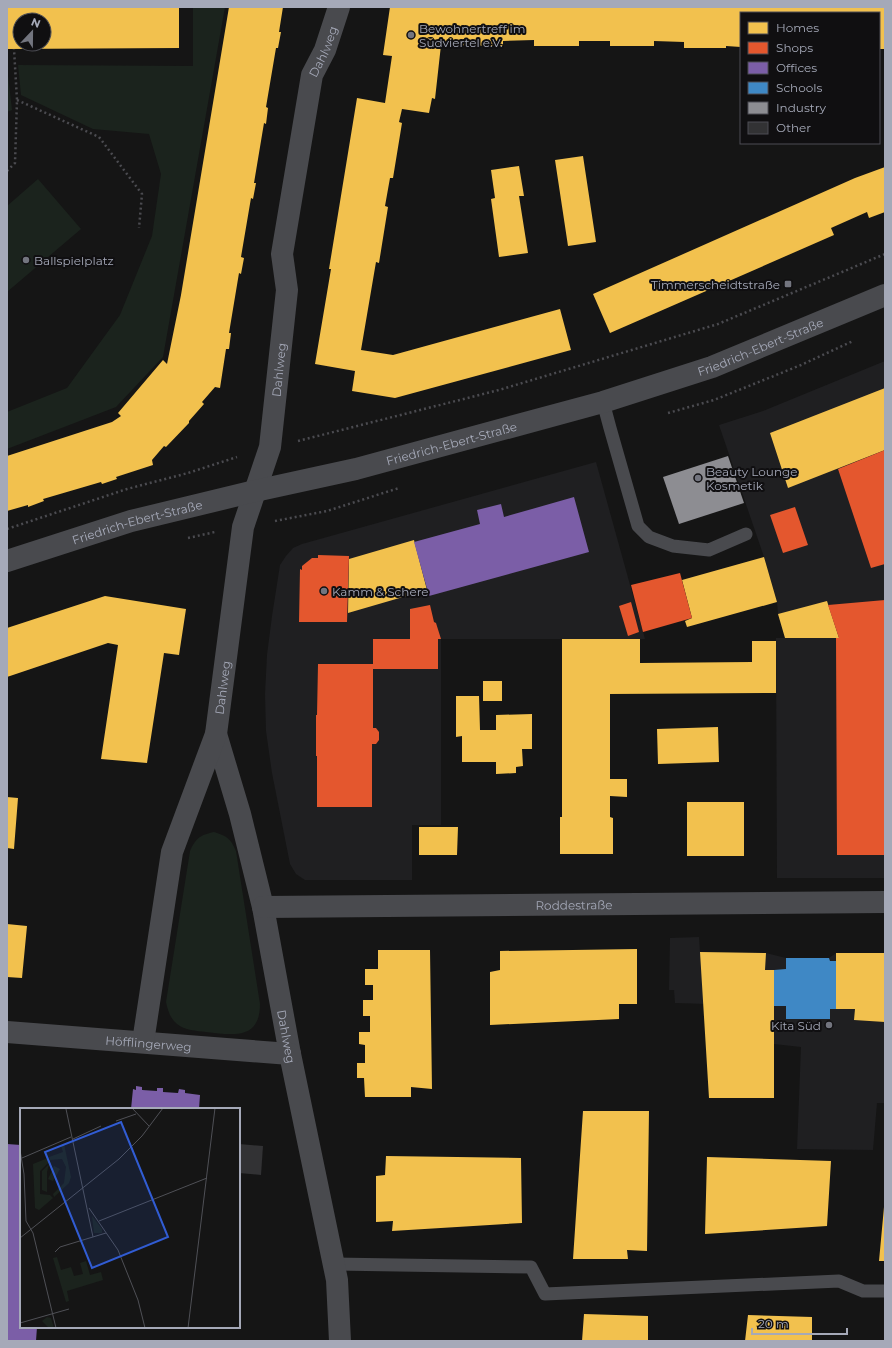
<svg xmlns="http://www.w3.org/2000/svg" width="892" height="1348" font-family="Montserrat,sans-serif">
<rect width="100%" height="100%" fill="#151515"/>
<path fill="#1f1f21" d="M 885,361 L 885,878 L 777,878 L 776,641 L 776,638 L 785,638 L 778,614 L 777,602 L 764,557 L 719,425 L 763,411 Z
M 596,462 L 645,639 L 441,639 L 441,825 L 412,825 L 412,880 L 305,880 L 296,874 L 290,864 L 272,773 L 266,731 L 265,694 L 267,655 L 272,616 L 280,565 L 286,556 L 293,548 L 302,544 Z
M 699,937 L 700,952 L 766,953 L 786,958 L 829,958 L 836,953 L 885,953 L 885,1103 L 877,1103 L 873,1150 L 797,1149 L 801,1047 L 774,1044 L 773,1006 L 675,1003 L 674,990 L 669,990 L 670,938 Z"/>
<path fill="#1b231d" d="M 193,7 L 225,7 L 163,357 L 116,407 L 7,449 L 7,412 L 67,388 L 120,315 L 152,236 L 161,174 L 149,134 L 93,129 L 21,95 L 18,65 L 193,66 Z
M 7,66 L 12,110 L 7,112 Z
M 38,179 L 81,229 L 7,292 L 7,206 Z
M 214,832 C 227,836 231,839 236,851 L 260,1004 C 260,1040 233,1035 206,1032 C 197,1031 184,1030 177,1024 C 170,1018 168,1011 166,1002 L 190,851 C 196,838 200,835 214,832 Z"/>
<path fill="#f2c14e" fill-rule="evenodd" d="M 7,7 L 179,7 L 179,48 L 7,49 ZM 20,20 L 44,20 L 44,44 L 20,44 Z
M 229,7 L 283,7 L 279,32 L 281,32 L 278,48 L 276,48 L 266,107 L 268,108 L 266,124 L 264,123 L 254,183 L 256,183 L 253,199 L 251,198 L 241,257 L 244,258 L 241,274 L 239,273 L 229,333 L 231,333 L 229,349 L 226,349 L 220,388 L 215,387 L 202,402 L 204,404 L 189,421 L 189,423 L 166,447 L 164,446 L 152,460 L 153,465 L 116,477 L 117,479 L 102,484 L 101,482 L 43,499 L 44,501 L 28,507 L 28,505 L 7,511 L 7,456 L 112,422 L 121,416 L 118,413 L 163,360 L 167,364 L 181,295 Z
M 390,7 L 885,7 L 885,49 L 879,49 L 879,13 L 741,13 L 741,47 L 726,46 L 726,48 L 684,48 L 684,42 L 654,41 L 654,46 L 610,46 L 610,41 L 579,41 L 579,46 L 534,46 L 534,40 L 503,41 L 503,46 L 441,45 L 435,99 L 432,98 L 429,113 L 402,109 L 399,122 L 402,123 L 393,178 L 390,178 L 385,206 L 388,207 L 379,263 L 376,262 L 361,350 L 393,355 L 560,309 L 571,350 L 395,398 L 352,391 L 355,371 L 315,364 L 331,269 L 329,269 L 357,98 L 385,103 L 392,56 L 383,55 Z
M 583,156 L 596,242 L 568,246 L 555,160 Z
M 519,166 L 524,196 L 519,196 L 528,253 L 499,257 L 491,199 L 495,198 L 491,170 Z
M 885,167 L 885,212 L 869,218 L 867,212 L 831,228 L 834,235 L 610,333 L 593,294 L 855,178 Z
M 885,388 L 885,450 L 788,488 L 770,433 Z
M 414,540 L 427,590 L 348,613 L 349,559 Z
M 764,557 L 777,602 L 687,627 L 685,621 L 692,618 L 682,580 Z
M 105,596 L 186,609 L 179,655 L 164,653 L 147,763 L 101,759 L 118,645 L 108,643 L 7,677 L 7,628 Z
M 827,601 L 839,638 L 785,638 L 778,614 Z
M 562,639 L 640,639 L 640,663 L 752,662 L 752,641 L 776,641 L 776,693 L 610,694 L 610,779 L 627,779 L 627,797 L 610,796 L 610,817 L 613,818 L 613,854 L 560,854 L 560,817 L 562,817 Z
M 483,681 L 502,681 L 502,701 L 483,701 Z
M 456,696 L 479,696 L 480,730 L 496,730 L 496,715 L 532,714 L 532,749 L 522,749 L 523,766 L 516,767 L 516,773 L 496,774 L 496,762 L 462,762 L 462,736 L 456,737 Z
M 718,727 L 719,762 L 658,764 L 657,729 Z
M 7,797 L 18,798 L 14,849 L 7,848 Z
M 687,802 L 744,802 L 744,856 L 687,856 Z
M 419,827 L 458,827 L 457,855 L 419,855 Z
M 7,924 L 27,926 L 22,978 L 7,977 Z
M 637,949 L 637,1004 L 619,1004 L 619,1019 L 490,1025 L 490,972 L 500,970 L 500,951 Z
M 378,950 L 430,950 L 432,1089 L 411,1087 L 411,1097 L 365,1097 L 364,1078 L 357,1078 L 357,1063 L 365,1063 L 365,1045 L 359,1044 L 359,1032 L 370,1032 L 370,1016 L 363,1016 L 363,1000 L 373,1000 L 373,985 L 365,985 L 365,969 L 378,969 Z
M 700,952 L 766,953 L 765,970 L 774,970 L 774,1098 L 709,1098 Z
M 836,953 L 885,953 L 885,1022 L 854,1020 L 855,1009 L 836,1009 Z
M 583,1111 L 649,1111 L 647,1251 L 627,1250 L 628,1259 L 573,1259 Z
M 386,1156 L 521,1158 L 522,1223 L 392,1231 L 393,1221 L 376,1222 L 376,1176 L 385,1175 Z
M 707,1157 L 831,1161 L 827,1226 L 705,1234 Z
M 884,1207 L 885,1207 L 885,1261 L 879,1261 Z
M 584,1314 L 648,1316 L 648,1341 L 582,1341 Z
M 748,1315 L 812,1317 L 812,1341 L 745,1341 Z"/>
<path fill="#e4572e" d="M 885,450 L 885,564 L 871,568 L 838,469 Z
M 795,507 L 808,545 L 783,553 L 770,515 Z
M 318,555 L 349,556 L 347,622 L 299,622 L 300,569 L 302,570 L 302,566 L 312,558 L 318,558 Z
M 680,573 L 692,618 L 643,632 L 631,585 Z
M 885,600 L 885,855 L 837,855 L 836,638 L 839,638 L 828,605 Z
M 631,602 L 639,632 L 628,636 L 619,606 Z
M 430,605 L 434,622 L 436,623 L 441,639 L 438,639 L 438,669 L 373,669 L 373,728 L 376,728 L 379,732 L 379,740 L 376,744 L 372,744 L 372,807 L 317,807 L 317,756 L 316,756 L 316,715 L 317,715 L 318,664 L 373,664 L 373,639 L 410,639 L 410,609 Z"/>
<path fill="#7b5ea7" d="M 574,497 L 589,552 L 429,596 L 414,542 L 480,524 L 477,510 L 501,504 L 504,517 Z
M 136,1086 L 142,1087 L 142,1090 L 157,1091 L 157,1088 L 163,1088 L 163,1092 L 178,1093 L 179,1089 L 185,1090 L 185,1093 L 200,1095 L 199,1109 L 131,1109 L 133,1089 L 136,1090 Z
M 7,1144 L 21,1145 L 21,1327 L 37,1327 L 36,1341 L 7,1341 Z"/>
<path fill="#3f88c5" d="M 786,958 L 829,958 L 830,961 L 836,961 L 836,1009 L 830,1009 L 830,1019 L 786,1019 L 786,1006 L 774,1006 L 774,970 L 786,969 Z"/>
<path fill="#8d8d92" d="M 728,456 L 744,503 L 679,524 L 663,477 Z"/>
<path fill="#323234" d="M 239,1144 L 263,1146 L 261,1175 L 239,1173 Z"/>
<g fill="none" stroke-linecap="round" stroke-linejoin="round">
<path stroke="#4b4b50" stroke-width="2.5" stroke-dasharray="2 3" stroke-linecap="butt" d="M 17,100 L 99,137 L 142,194 L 139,228
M 7,171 L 15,163 L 17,100 L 14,49
M 668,413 L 714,400 L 801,365 L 853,341
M 298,441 L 499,390 L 718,324 L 885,254
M 275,521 L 327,511 L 399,488
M 7,529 L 127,489 L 188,473 L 237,457
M 188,538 L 215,532"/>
<path stroke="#494a4e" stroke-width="13" d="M 603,402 L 610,428 L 638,526 L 649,537 L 673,546 L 709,550 L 746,534
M 334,1264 L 531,1267 L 545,1294 L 839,1281 L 863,1291 L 885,1291"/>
<g stroke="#494a4e" stroke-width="22">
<path id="s1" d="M 216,734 L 240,814 L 263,907 L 290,1054 L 337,1280 L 340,1341"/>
<path id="s2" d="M 263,907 L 885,902"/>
<path id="s3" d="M 7,1032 L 290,1054"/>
<path id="s4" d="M 143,1042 L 172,852 L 216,734 L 243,527 L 270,447 L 287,290 L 282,254 L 312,75 L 325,50 L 339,7"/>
</g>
<path stroke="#494a4e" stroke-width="22" id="s5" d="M 7,561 L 131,521 L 255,491 L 356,469 L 603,402 L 712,367 L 885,295"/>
</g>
<g fill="#73757f" stroke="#100f11" stroke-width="1.5">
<circle cx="411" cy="35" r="4"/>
<circle cx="26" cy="260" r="4"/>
<rect x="784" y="280" width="8" height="8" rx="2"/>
<circle cx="698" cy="478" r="4"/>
<circle cx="324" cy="591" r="4"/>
<circle cx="829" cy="1025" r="4"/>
</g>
<g text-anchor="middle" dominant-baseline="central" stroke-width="4" stroke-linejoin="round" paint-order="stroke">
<g font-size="12" fill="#a5a9b8" stroke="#100f11" text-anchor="start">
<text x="419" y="28">Bewohnertreff im<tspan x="419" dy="14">Südviertel e.V.</tspan></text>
<text x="34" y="260">Ballspielplatz</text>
<text x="780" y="284" text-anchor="end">Timmerscheidtstraße</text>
<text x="706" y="471">Beauty Lounge<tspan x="706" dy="14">Kosmetik</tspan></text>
<text x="332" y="591">Kamm &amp; Schere</text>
<text x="821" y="1025" text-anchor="end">Kita Süd</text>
</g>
<g font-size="12" fill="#a5a9b8" stroke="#100f11">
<text stroke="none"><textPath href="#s4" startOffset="1013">Dahlweg</textPath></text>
<text stroke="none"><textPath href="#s5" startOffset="784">Friedrich-Ebert-Straße</textPath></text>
<text stroke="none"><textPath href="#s4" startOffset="689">Dahlweg</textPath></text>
<text stroke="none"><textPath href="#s5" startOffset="460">Friedrich-Ebert-Straße</textPath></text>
<text stroke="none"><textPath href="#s5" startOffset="136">Friedrich-Ebert-Straße</textPath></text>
<text stroke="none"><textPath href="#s4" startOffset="365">Dahlweg</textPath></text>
<text stroke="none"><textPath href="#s2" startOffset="311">Roddestraße</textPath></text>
<text stroke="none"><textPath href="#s1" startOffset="311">Dahlweg</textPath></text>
<text stroke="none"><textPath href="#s3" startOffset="142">Höfflingerweg</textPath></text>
</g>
</g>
<g transform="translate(20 1108)">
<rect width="220" height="220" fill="#151515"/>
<path d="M 44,36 L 51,69 L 49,75 L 34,89 L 33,86 L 44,75 L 46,59 L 42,51 L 30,52 L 29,49 L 43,44 L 41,37 ZM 28,50 L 30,53 L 20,63 L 20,86 L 30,87 L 33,90 L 19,102 L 15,100 L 13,56 ZM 29,56 L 27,64 L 27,84 L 22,82 L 22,63 ZM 34,58 L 40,61 L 33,73 L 28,71 ZM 72,108 L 82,121 L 82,125 L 74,125 ZM 37,149 L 41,162 L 51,159 L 54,168 L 63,166 L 60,155 L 66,153 L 70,167 L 81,164 L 83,172 L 47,183 L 49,193 L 46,194 L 33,150 ZM 27,209 L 31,210 L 34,220 L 29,220 L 22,213 Z" fill="#1b231d"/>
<path fill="none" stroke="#4f5056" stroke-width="1" d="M 112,0 L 129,18M 46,1 L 73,129M 96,13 L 116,6M 53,31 L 81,18M 0,42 L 4,66 L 6,113 L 13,125 L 36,220M 2,50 L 51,29M 69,100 L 98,142 L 118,192 L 125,220M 79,113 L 187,70M 0,130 L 99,51 L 122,28 L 143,0M 35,144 L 40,139 L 86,125M 0,215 L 49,201M 168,220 L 195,0"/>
<path fill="#315cd3" fill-opacity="0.15" stroke="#315cd3" stroke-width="2" d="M 101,14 L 148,129 L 72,160 L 25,44 Z"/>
<rect width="220" height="220" fill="none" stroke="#a5a9b8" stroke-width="2"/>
</g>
<rect width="892" height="1348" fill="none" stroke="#a5a9b8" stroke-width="16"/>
<rect x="740" y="12" width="140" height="132" fill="#100f11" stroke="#4c4d54"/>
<rect x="748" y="22" width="20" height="12" fill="#f2c14e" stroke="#4c4d54"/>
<text x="776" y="32" font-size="12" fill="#a5a9b8">Homes</text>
<rect x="748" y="42" width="20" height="12" fill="#e4572e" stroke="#4c4d54"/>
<text x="776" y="52" font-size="12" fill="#a5a9b8">Shops</text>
<rect x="748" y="62" width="20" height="12" fill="#7b5ea7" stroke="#4c4d54"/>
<text x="776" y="72" font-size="12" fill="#a5a9b8">Offices</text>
<rect x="748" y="82" width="20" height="12" fill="#3f88c5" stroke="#4c4d54"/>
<text x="776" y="92" font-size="12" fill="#a5a9b8">Schools</text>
<rect x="748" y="102" width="20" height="12" fill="#8d8d92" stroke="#4c4d54"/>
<text x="776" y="112" font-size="12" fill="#a5a9b8">Industry</text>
<rect x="748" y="122" width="20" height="12" fill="#323234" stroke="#4c4d54"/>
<text x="776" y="132" font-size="12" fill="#a5a9b8">Other</text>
<g transform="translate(32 32) rotate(22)"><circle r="19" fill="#100f11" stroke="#4c4d54"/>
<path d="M0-3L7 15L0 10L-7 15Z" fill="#73757f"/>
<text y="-6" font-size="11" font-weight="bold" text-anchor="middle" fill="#a5a9b8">N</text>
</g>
<path d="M752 1328v6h95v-6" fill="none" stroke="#a5a9b8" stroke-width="2"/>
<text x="758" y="1328" font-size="12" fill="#a5a9b8" stroke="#100f11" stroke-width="3" paint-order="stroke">20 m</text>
</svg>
